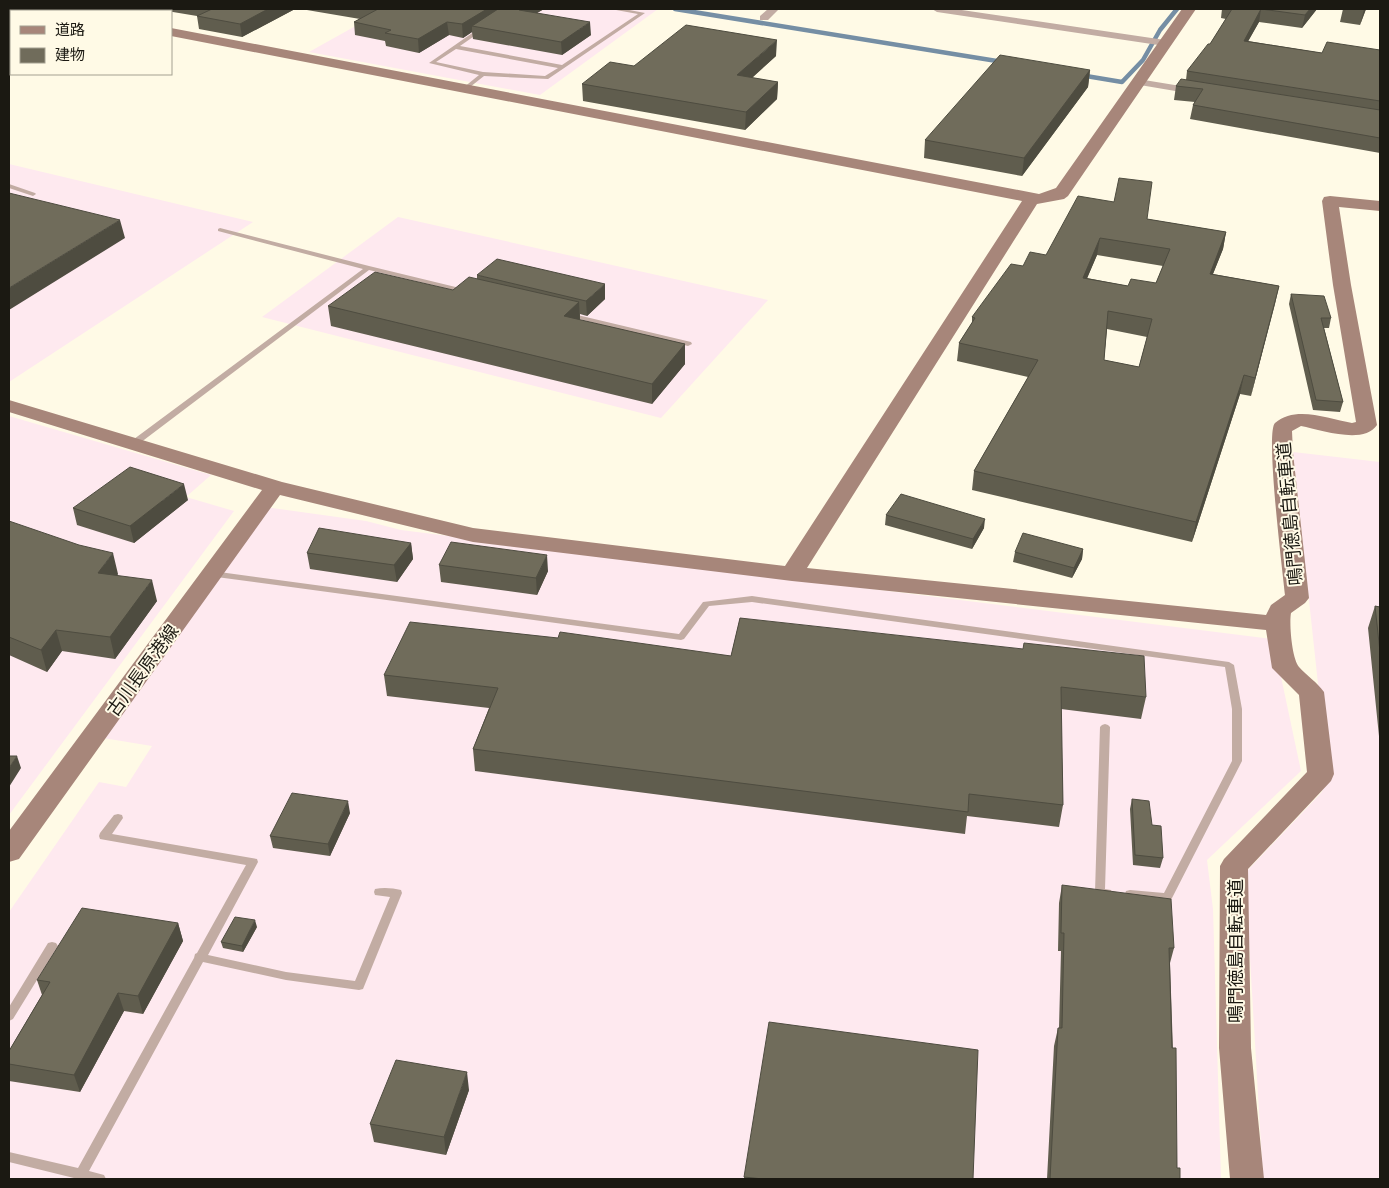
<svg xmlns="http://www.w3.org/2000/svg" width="1389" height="1188" font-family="Ubuntu,'Noto Sans JP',sans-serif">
<rect width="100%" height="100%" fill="#fffae6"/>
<path fill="#fee9ef" d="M 386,9 L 658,9 L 540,95 L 309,52 Z
M 9,164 L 253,222 L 9,382 Z
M 398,217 L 768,300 L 661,418 L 262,317 Z
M 9,416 L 211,475 L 186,497 L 234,511 L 9,815 Z
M 1293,452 L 1380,462 L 1380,1179 L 1263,1179 L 1245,873 L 1322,792 L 1327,767 Z
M 265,507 L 366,521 L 401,530 L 1273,639 L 1301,771 L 1207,860 L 1213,909 L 1221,1179 L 9,1179 L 9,912 L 99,782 L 126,787 L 152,746 L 103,738 Z"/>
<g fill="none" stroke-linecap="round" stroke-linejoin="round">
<path stroke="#758ea4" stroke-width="4.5" d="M 675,9 L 1003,62
M 92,11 L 97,9
M 9,50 L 11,49
M 1080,75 L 1122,82 L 1143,60 L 1160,30 L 1177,9"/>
<path fill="#c2aca3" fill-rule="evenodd" d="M 614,9 L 624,9 L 645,13 L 548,79 L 484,76 L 465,91 L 463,90 L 463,88 L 479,75 L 429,63 L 481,27 L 484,29 L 483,30 L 460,46 L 562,65 L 638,14 L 616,10 ZM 456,49 L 558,68 L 545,76 L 483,72 L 436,62 Z
M 9,184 L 35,193 L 36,194 L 33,196 L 9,188 Z
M 220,228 L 369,266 L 468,290 L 469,291 L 466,293 L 369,270 L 136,446 L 130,446 L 129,444 L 130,442 L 363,269 L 218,231 L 218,229 Z
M 569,313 L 691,342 L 692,344 L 688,346 L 567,316 L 566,315 Z
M 212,571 L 679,634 L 703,602 L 752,596 L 1229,662 L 1234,665 L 1242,709 L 1242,761 L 1171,900 L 1167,901 L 1130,898 L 1126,897 L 1125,894 L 1126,891 L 1130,890 L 1164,893 L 1232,761 L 1232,709 L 1225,667 L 752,602 L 709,606 L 684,639 L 681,640 L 209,576 L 208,574 L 209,572 Z
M 1105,724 L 1108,725 L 1110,727 L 1105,889 L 1111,890 L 1112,893 L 1111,896 L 1107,897 L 1096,895 L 1095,892 L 1100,727 L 1102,725 Z
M 118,814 L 122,815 L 123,818 L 112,834 L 257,859 L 258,862 L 208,955 L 286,972 L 355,981 L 390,897 L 375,895 L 374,892 L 375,889 C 383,887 393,888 401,890 L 402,893 L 363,989 L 359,990 L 286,980 L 203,962 L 89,1171 L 104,1175 L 106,1179 L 78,1179 L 9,1162 L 9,1152 L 78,1168 L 194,958 L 195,954 L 197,953 L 246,865 L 100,839 L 99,836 L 100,833 L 114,815 Z
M 52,942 L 56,943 L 58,946 L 56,949 L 13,1019 L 9,1021 L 9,1007 L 48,943 Z"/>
<path fill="#c2aca3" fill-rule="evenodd" d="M 44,9 L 64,9 L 66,11 L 46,11 Z
M 768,9 L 779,9 L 768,20 L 760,20 L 760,16 Z
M 932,9 L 955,9 L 1165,40 L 1170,43 L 1165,46 L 937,12 Z
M 1138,79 L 1199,89 L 1204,92 L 1199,95 L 1134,84 L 1133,82 Z"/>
<path fill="#a7867a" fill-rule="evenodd" d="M 61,9 L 78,9 L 76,11 L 59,11 Z
M 1182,9 L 1196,9 L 1068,196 L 1064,199 L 1037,204 L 807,568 L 1266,615 L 1271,605 L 1285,595 C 1283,574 1265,432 1275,423 C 1296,405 1328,419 1352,423 L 1356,422 L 1333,285 L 1322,201 L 1324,197 L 1330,196 L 1380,201 L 1380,211 L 1339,207 L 1351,285 L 1377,425 C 1364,445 1321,430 1301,426 L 1292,431 L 1293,453 L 1309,598 L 1305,603 L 1291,613 C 1289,624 1292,659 1299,667 C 1307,676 1317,682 1324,692 L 1334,774 L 1331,781 L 1248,869 L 1251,1048 L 1264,1179 L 1230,1179 L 1219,1048 L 1220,866 L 1224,859 L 1307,772 L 1299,695 L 1272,668 L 1266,630 L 792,581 L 473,542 L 280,495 L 19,859 L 9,862 L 9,831 L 262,490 L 9,412 L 9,400 L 282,482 L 473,528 L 785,566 L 1022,201 L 171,36 L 171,28 L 1039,194 L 1056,188 Z
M 9,33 L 11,33 L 11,42 L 9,42 Z"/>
</g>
<path fill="#605d4e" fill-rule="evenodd" d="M 155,9 L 295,9 L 242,37 L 199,29 L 197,16 Z
M 301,9 L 544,9 L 537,13 L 591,35 L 562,55 L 473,39 L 472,32 L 463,38 L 449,35 L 419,53 L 386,46 L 385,41 L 355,35 L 354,22 L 360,19 Z
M 1222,9 L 1317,9 L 1302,28 L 1259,22 L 1248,41 L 1322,53 L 1380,50 L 1380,153 L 1190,119 L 1193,105 L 1195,102 L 1174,100 L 1176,86 L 1186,80 L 1187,71 L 1210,44 L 1226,19 L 1221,18 Z
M 1343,9 L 1366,9 L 1360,25 L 1340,22 Z
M 776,56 L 752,78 L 778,82 L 777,99 L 745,130 L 583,101 L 582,84 L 634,66 Z
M 1090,70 L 1088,87 L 1022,176 L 924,158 L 925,140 Z
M 1147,219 L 1226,232 L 1223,249 L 1213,274 L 1279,286 L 1251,396 L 1240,394 L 1192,542 L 972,490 L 974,471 L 1028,377 L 957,361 L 959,343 L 972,323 L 972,317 L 1023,266 L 1046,255 ZM 1097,255 L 1163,266 L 1156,283 L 1128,286 L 1087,278 ZM 1107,329 L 1147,337 L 1139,367 L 1104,360 Z
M 477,275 L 605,299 L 587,316 L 580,314 L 580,320 L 685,344 L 685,364 L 652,404 L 331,326 L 328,306 L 453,290 L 477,279 Z
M 1291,294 L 1331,318 L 1329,328 L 1324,328 L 1343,402 L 1340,412 L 1313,410 L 1289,304 Z
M 188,500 L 134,543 L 77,525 L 73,508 Z
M 886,515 L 984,528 L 972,549 L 885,525 Z
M 9,521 L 118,574 L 117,575 L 157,601 L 115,659 L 62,651 L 47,672 L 9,655 Z
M 411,543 L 413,559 L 397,582 L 310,569 L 307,553 Z
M 1083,549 L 1082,559 L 1072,578 L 1013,562 L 1015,552 Z
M 439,565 L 548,571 L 537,595 L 441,582 Z
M 1375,606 L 1380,607 L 1380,746 L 1368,628 Z
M 740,618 L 1146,697 L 1141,719 L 1061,709 L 1063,805 L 1059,827 L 967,816 L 965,834 L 475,771 L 473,749 L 489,708 L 387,696 L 384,675 L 558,638 L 731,656 Z
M 1132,799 L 1152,825 L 1163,858 L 1160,868 L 1133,865 L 1130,809 Z
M 350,813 L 330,856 L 273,848 L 270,836 Z
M 1062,885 L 1174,948 L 1170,963 L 1177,1168 L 1180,1179 L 1047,1179 L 1054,1046 L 1058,1028 L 1059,1028 L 1061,951 L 1058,951 L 1059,903 Z
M 178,923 L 183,941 L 143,1014 L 124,1011 L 80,1092 L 9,1081 L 9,1051 L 42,995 L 37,980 Z
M 257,927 L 243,952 L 223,948 L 221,942 Z
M 469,1090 L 446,1155 L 374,1142 L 370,1124 Z
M 744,1177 L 973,1179 L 744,1179 Z"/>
<path fill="#4e4c40" d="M 268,9 L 295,9 L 242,37 L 240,24 Z
M 487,9 L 507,9 L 472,26 L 472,32 L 463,38 L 462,24 Z
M 520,9 L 544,9 L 519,23 L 519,10 Z
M 1261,9 L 1259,22 L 1241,54 L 1244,41 Z
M 1310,9 L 1317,9 L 1302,28 L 1305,15 Z
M 1364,9 L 1366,9 L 1360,25 Z
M 447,22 L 449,35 L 419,53 L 418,39 Z
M 590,22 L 591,35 L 562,55 L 561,42 Z
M 777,40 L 776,56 L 736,92 L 737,75 Z
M 1090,70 L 1088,87 L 1022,176 L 1024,158 Z
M 778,82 L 777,99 L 745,130 L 746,112 Z
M 120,220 L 125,238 L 9,310 L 9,288 Z
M 1226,232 L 1223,249 L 1206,291 L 1210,274 Z
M 1100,238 L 1097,255 L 1080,295 L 1083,278 Z
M 605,284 L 605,299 L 587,316 L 586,301 Z
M 1279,286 L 1275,304 L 1251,396 L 1255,378 Z
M 579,302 L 580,322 L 564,316 Z
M 685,344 L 685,364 L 652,404 L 652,384 Z
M 1244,375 L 1240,394 L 1192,542 L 1196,522 Z
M 184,484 L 188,500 L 134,543 L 130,526 Z
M 985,519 L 984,528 L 972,549 L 973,539 Z
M 411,543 L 413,559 L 397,582 L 394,565 Z
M 1083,549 L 1082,559 L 1072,578 L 1074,568 Z
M 113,553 L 118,574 L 104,594 L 98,573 Z
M 547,555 L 548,571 L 537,595 L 536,578 Z
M 152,580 L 157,601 L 115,659 L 110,637 Z
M 56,630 L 62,651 L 47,672 L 41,650 Z
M 17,756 L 21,768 L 9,787 L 9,768 Z
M 348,801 L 350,813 L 330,856 L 328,844 Z
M 255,920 L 257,927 L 243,952 L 242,946 Z
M 178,923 L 183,941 L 143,1014 L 138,996 Z
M 118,993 L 124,1011 L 80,1092 L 74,1075 Z
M 467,1072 L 469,1090 L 446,1155 L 444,1137 Z"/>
<path fill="#706c5b" stroke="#4e4c40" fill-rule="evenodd" d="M 212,9 L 268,9 L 240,24 L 197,16 Z
M 376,9 L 487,9 L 462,24 L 447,22 L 418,39 L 385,33 L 391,30 L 354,22 L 378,9 Z
M 498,9 L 520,9 L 519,10 L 590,22 L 561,42 L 472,26 Z
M 1232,9 L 1310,9 L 1305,15 L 1261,9 L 1244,41 L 1322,53 L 1327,42 L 1380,50 L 1380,101 L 1187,71 L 1208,44 L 1210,44 Z
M 686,25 L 777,40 L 737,75 L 778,82 L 746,112 L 582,84 L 610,62 L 634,66 Z
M 1000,55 L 1090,70 L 1024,158 L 925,140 Z
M 1181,79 L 1380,110 L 1380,138 L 1193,105 L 1203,89 L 1176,86 Z
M 1119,178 L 1152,182 L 1147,219 L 1226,232 L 1210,274 L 1279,286 L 1255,378 L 1244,375 L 1196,522 L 974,471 L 1038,360 L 959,343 L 975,318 L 972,317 L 1011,264 L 1023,266 L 1030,252 L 1046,255 L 1078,196 L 1114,202 ZM 1100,238 L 1170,249 L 1156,283 L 1131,279 L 1128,286 L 1083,278 ZM 1108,311 L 1152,319 L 1139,367 L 1104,360 Z
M 9,193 L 120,220 L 9,288 Z
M 497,259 L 605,284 L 586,301 L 477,275 Z
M 375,272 L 453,290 L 469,277 L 579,302 L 564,316 L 685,344 L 652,384 L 328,306 Z
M 1291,294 L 1324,296 L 1331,318 L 1321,318 L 1343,402 L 1316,400 Z
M 130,467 L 184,484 L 130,526 L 73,508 Z
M 901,494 L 985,519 L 973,539 L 886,515 Z
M 9,521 L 79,545 L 113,553 L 98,573 L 152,580 L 110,637 L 56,630 L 41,650 L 9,637 Z
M 319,528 L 411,543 L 394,565 L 307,553 Z
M 1023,533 L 1083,549 L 1074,568 L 1015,552 Z
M 451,542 L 547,555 L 536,578 L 439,565 Z
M 1375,606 L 1380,607 L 1380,652 Z
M 740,618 L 1023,649 L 1024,643 L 1144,656 L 1146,697 L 1061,687 L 1063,805 L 969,794 L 968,812 L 473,749 L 498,688 L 384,675 L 410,622 L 558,638 L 560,632 L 731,656 Z
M 9,756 L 17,756 L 9,768 Z
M 292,793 L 348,801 L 328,844 L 270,836 Z
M 1132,799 L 1149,801 L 1152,825 L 1161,826 L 1163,858 L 1135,855 Z
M 1062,885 L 1171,899 L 1174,948 L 1169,948 L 1172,1048 L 1176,1048 L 1177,1168 L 1180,1168 L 1180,1179 L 1050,1179 L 1058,1028 L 1062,1028 L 1064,933 L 1061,933 Z
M 82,908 L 178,923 L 138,996 L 118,993 L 74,1075 L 9,1064 L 9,1051 L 50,982 L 37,980 Z
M 235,917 L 255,920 L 242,946 L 221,942 Z
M 769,1022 L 978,1050 L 973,1179 L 763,1179 L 744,1177 Z
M 396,1060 L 467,1072 L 444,1137 L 370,1124 Z"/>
<g text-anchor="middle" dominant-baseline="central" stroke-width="4" stroke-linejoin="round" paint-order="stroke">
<g font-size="18" fill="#1b1912" stroke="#fffae6">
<text transform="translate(1289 514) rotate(-95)">鳴門徳島自転車道</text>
<text transform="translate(142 670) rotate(-54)">古川長原港線</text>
<text transform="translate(1235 951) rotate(-90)">鳴門徳島自転車道</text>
</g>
</g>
<rect width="1389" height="1188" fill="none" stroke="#1b1912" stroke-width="20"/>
<rect x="10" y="10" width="162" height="65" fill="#fffae6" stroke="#a4a091"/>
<rect x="20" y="26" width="25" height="8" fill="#a7867a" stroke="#a4a091"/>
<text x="55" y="35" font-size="15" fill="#1b1912">道路</text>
<rect x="20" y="48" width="25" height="15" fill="#706c5b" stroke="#a4a091"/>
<text x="55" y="60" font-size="15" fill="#1b1912">建物</text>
</svg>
